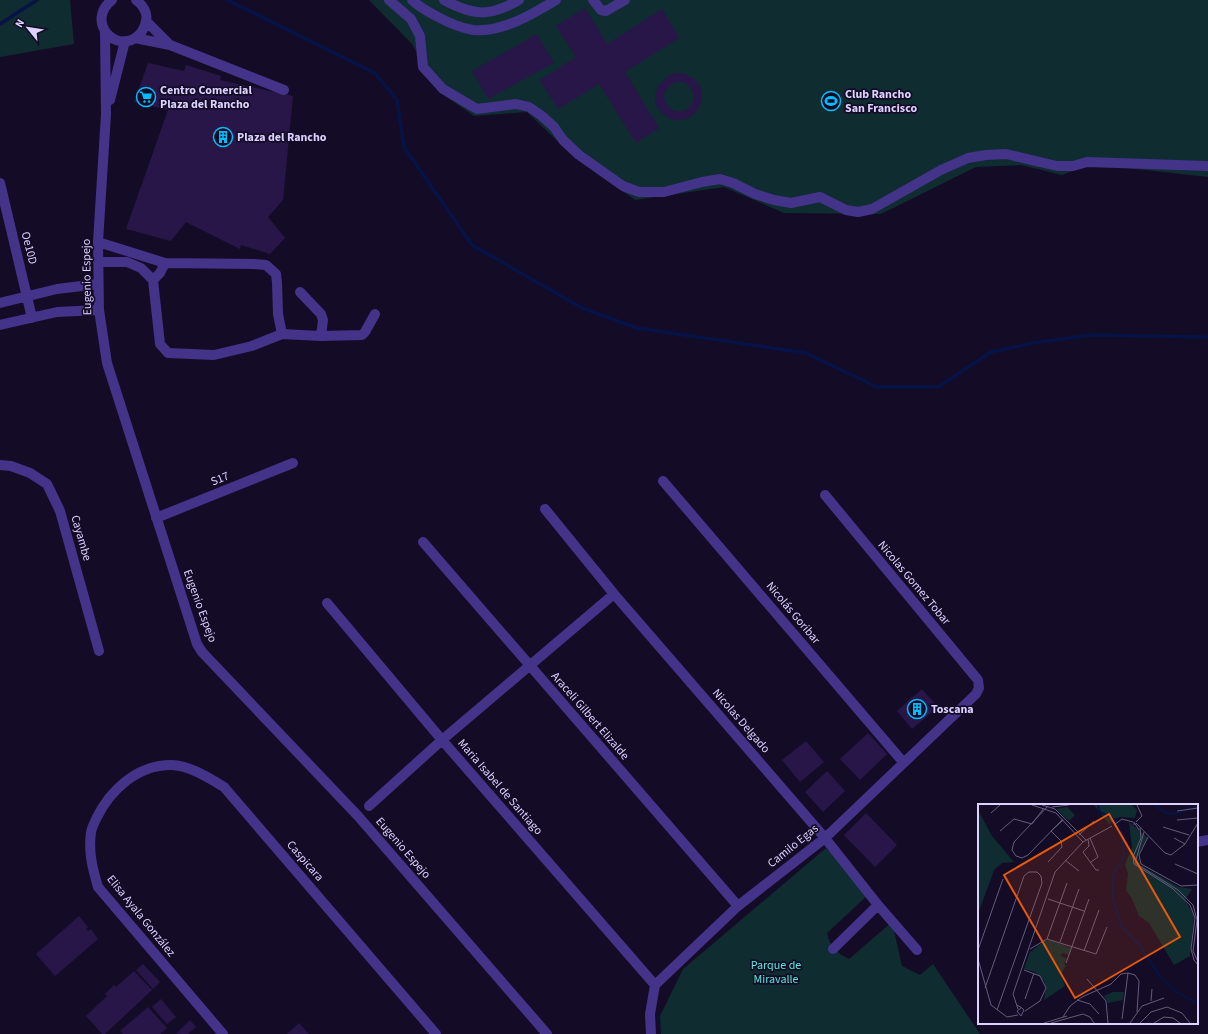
<svg xmlns="http://www.w3.org/2000/svg" width="1208" height="1034" font-family="'Source Sans 3',sans-serif">
<rect width="100%" height="100%" fill="#140c26"/>
<path fill="#0f2c30" d="M 0,0 L 70,0 L 74,44 L 0,57 Z
M 369,0 L 1208,0 L 1208,177 L 1091,164 L 1062,175 L 1021,165 L 976,167 L 881,214 L 784,213 L 724,187 L 635,200 L 573,156 L 527,112 L 474,116 L 438,91 L 412,44 Z
M 826,848 L 869,894 L 827,933 C 830,947 837,953 849,959 L 892,922 L 902,966 L 920,975 L 933,964 L 980,1034 L 661,1034 L 660,1016 L 683,969 Z"/>
<g fill="none" stroke-linecap="round" stroke-linejoin="round">
<path stroke="#051346" stroke-width="3.5" d="M 227,0 L 375,73 L 397,100 L 404,147 L 472,245 L 582,308 L 637,328 L 806,353 L 877,387 L 938,387 L 991,352 L 1033,343 L 1091,335 L 1208,337
M 0,24 L 37,0"/>
</g>
<path fill="#281648" fill-rule="evenodd" d="M 585,8 L 607,44 L 662,9 L 679,38 L 625,72 L 659,128 L 636,143 L 599,84 L 558,109 L 540,80 L 576,57 L 556,26 Z
M 537,34 L 554,63 L 488,99 L 472,71 Z
M 148,63 L 184,71 L 186,65 L 221,76 L 220,80 L 293,96 L 283,200 L 268,217 L 285,238 L 270,254 L 241,245 L 240,249 L 186,222 L 171,241 L 126,229 L 168,110 L 134,102 Z
M 675,73 L 683,73 L 689,76 L 696,80 L 700,86 L 702,93 L 702,100 L 699,107 L 695,113 L 689,118 L 682,120 L 674,120 L 667,117 L 662,113 L 657,107 L 655,100 L 655,93 L 658,86 L 668,76 ZM 676,82 L 682,82 L 687,84 L 691,88 L 693,94 L 693,100 L 691,105 L 687,109 L 682,111 L 676,111 L 671,109 L 667,105 L 665,100 L 664,94 L 667,89 L 671,85 Z
M 922,689 L 938,707 L 912,729 L 897,711 Z
M 868,733 L 887,754 L 860,780 L 840,759 Z
M 806,741 L 824,762 L 800,782 L 782,760 Z
M 827,771 L 845,791 L 823,812 L 805,792 Z
M 866,813 L 897,845 L 875,867 L 844,835 Z
M 79,916 L 88,927 L 86,929 L 88,931 L 91,929 L 98,939 L 55,976 L 36,954 Z
M 143,964 L 160,982 L 153,989 L 136,970 Z
M 134,971 L 152,990 L 105,1034 L 102,1034 L 86,1016 L 107,996 L 105,994 L 114,985 L 116,987 Z
M 161,999 L 176,1017 L 167,1024 L 152,1007 Z
M 148,1007 L 167,1028 L 160,1034 L 123,1034 L 120,1031 Z
M 190,1020 L 196,1027 L 188,1034 L 176,1034 Z
M 299,1023 L 309,1034 L 287,1034 Z"/>
<g fill="none" stroke-linecap="round" stroke-linejoin="round">
<path stroke="#433389" stroke-width="10" d="M 112,0 C 85,21 116,56 139,35 C 143,31 145,26 146,21 C 148,13 143,5 136,0
M 389,0 L 411,19 L 420,36 L 423,67 L 443,89 L 477,109 L 516,104 L 529,107 L 542,116 L 554,127 L 563,140 L 579,155 L 623,186 L 639,192 L 664,192 L 702,182 L 720,179 L 733,183 L 755,194 L 774,200 L 791,203 L 820,197 L 846,210 L 858,212 L 872,209 L 941,170 L 968,158 L 986,155 L 1006,154 L 1057,166 L 1073,166 L 1087,162 L 1208,166
M 412,0 C 420,8 429,12 438,17 C 449,23 461,28 473,30 C 501,33 533,14 556,0
M 444,0 C 474,16 490,17 519,0
M 593,0 L 601,10 L 606,11 L 625,0
M 146,21 L 170,45
M 105,32 L 106,114 L 98,242 L 99,310 L 107,363 L 197,644 L 202,652 L 358,816 L 547,1034
M 135,38 L 170,45 L 284,90
M 110,100 L 125,41
M 0,183 L 32,318
M 98,242 L 165,263 L 254,264 L 266,265 L 276,274 L 277,283 L 278,314 L 282,334
M 98,262 L 127,262 L 141,268 L 153,280 L 160,344 L 168,353 L 214,355 L 252,346 L 282,334 L 321,336 L 362,335 L 365,332 L 375,314
M 153,280 L 160,273 L 165,263
M 300,292 L 321,314 L 323,320 L 321,336
M 0,303 L 57,289 L 98,284
M 0,325 L 57,312 L 99,310
M 0,465 L 11,466 L 30,473 L 47,484 L 60,511 L 99,651
M 663,481 L 903,762
M 545,509 L 614,594 L 825,838 L 878,905 L 917,950
M 156,518 L 293,463
M 423,542 L 738,906
M 327,603 L 442,740 L 655,985
M 369,806 L 442,740 L 614,594
M 1197,842 L 1208,840
M 833,949 L 878,905
M 223,1034 L 98,887 C 93,870 88,852 91,833 C 91,829 94,824 96,819 C 110,790 137,765 171,765 C 189,765 209,778 224,787 L 436,1034
M 651,1034 L 650,1014 L 655,985 L 738,906 L 825,838 L 976,694 L 979,688 L 978,680 L 825,495"/>
</g>
<defs>
<g id="supermarket-ring" transform="scale(1)"><circle r="9.5" fill="#140c26" stroke="#00bdfc" stroke-width="1.5"/><path d="M-6-5.5h2.5l.6 2H6L4.5 2H-2.5L-4.4-4H-6ZM-1.5 3.2a1.3 1.3 0 1 0 .1 0ZM3 3.2a1.3 1.3 0 1 0 .1 0Z" fill="#00bdfc"/></g>
<g id="stadium-ring" transform="scale(1)"><circle r="9.5" fill="#140c26" stroke="#00bdfc" stroke-width="1.5"/><path d="M0-5a6.5 5 0 1 0 0 10a6.5 5 0 1 0 0-10ZM-3.5-1.8h7v3.6h-7Z" fill="#00bdfc"/></g>
<g id="building-ring" transform="scale(1)"><circle r="9.5" fill="#140c26" stroke="#00bdfc" stroke-width="1.5"/><path d="M-4-6H4V6H1V3H-1V6H-4ZM-2.5-4.3h1.7v1.8h-1.7ZM.8-4.3h1.7v1.8H.8ZM-2.5-1h1.7V.8h-1.7ZM.8-1h1.7V.8H.8Z" fill="#00bdfc"/></g>
</defs>
<g fill-rule="evenodd">
<use href="#supermarket-ring" x="146" y="97"/>
<use href="#stadium-ring" x="831" y="101"/>
<use href="#building-ring" x="223" y="137"/>
<use href="#building-ring" x="917" y="709"/>
</g>
<g text-anchor="middle" dominant-baseline="central" stroke-width="3.5" stroke-linejoin="round" paint-order="stroke">
<g font-size="12" font-weight="bold" fill="#ddd1ff" stroke="#140c26" text-anchor="start">
<text x="160" y="90">Centro Comercial<tspan x="160" dy="14">Plaza del Rancho</tspan></text>
<text x="845" y="94">Club Rancho<tspan x="845" dy="14">San Francisco</tspan></text>
<text x="237" y="137">Plaza del Rancho</text>
<text x="931" y="709">Toscana</text>
</g>
<g font-size="12" fill="#ddd1ff" stroke="#140c26">
<text transform="translate(29 248) rotate(76)">Oe10D</text>
<text transform="translate(87 277) rotate(-91)">Eugenio Espejo</text>
<text transform="translate(220 479) rotate(-22)">S17</text>
<text transform="translate(81 538) rotate(74)">Cayambe</text>
<text transform="translate(914 583) rotate(50)">Nicolas Gomez Tobar</text>
<text transform="translate(200 606) rotate(70)">Eugenio Espejo</text>
<text transform="translate(793 613) rotate(50)">Nicolás Goribar</text>
<text transform="translate(590 716) rotate(49)">Araceli Gilbert Elizalde</text>
<text transform="translate(741 721) rotate(49)">Nicolas Delgado</text>
<text transform="translate(500 787) rotate(49)">Maria Isabel de Santiago</text>
<text transform="translate(793 846) rotate(-39)">Camilo Egas</text>
<text transform="translate(403 848) rotate(49)">Eugenio Espejo</text>
<text transform="translate(305 861) rotate(49)">Caspicara</text>
<text transform="translate(141 916) rotate(51)">Elisa Ayala González</text>
</g>
<g font-size="12" fill="#51ebdb" stroke="#140c26">
<text x="776" y="965">Parque de<tspan x="776" dy="14">Miravalle</tspan></text>
</g>
</g>
<g transform="translate(978 804)">
<rect width="220" height="220" fill="#140c26"/>
<path d="M 116,1 L 154,1 L 159,6 L 157,14 L 141,13 L 131,20 ZM 89,3 L 97,11 L 91,17 L 78,5 ZM 0,6 L 14,32 L 36,58 L 24,59 L 16,66 L 0,110 ZM 151,18 L 169,33 L 160,52 L 162,61 L 201,83 L 214,85 L 207,96 L 216,111 L 212,152 L 196,161 L 171,119 L 161,112 L 154,95 L 148,86 L 150,70 L 147,60 L 154,44 ZM 72,136 L 93,144 L 91,151 L 84,149 L 83,152 L 89,155 L 86,159 L 88,162 L 83,170 L 87,182 L 66,196 L 68,184 L 66,177 L 57,168 L 46,165 L 52,148 L 66,137 ZM 135,188 L 146,188 L 145,196 L 130,199 L 126,192 Z" fill="#0f2c30"/>
<path fill="none" stroke="#051346" stroke-width="2" d="M 120,1 L 122,8 L 138,16 L 144,29 L 146,52 L 134,72 L 135,94 L 143,122 L 161,141 L 184,175 L 199,188 L 220,200M 177,1 L 186,8 L 196,10 L 205,7M 207,5 L 220,3"/>
<path fill="none" stroke="#645b7d" stroke-width="1" d="M 54,1 L 78,9 L 105,38M 64,1 L 77,5 L 108,36M 70,2 L 36,38 L 34,46 L 38,52 L 44,54 L 50,51 L 85,15M 74,3 L 91,1M 199,7 L 220,4M 13,9 L 22,1M 199,16 L 220,14M 158,18 L 164,12 L 159,1M 158,19 L 187,49 L 193,51 L 207,40 L 220,19M 54,20 L 66,4M 136,21 L 144,15 L 155,18M 156,21 L 156,18 L 161,26M 185,23 L 211,31M 162,24 L 163,34 L 155,53 L 156,60 L 194,84 L 212,101 L 217,114 L 213,145 L 216,156 L 220,161M 22,27 L 36,15 L 54,20M 73,27 L 85,16M 166,28 L 157,59 L 200,86 L 215,101 L 219,116 L 215,147 L 220,158M 101,31 L 116,17M 170,33 L 161,51 L 163,60 L 203,82 L 220,81M 112,34 L 120,53 L 113,58M 196,34 L 207,40M 110,35 L 111,42 L 105,48 L 118,66 L 121,66M 87,56 L 101,67M 70,58 L 84,43 L 83,37 L 73,27M 197,60 L 220,70M 70,95 L 106,107M 69,135 L 89,79M 82,138 L 101,85M 52,145 L 69,135 L 118,150 L 129,123M 0,146 L 25,75M 106,147 L 121,106M 0,155 L 13,201 L 29,213 L 40,211M 88,159 L 111,95M 46,166 L 62,172 L 68,184 L 62,197 L 47,207M 109,175 L 128,197 L 130,219M 7,184 L 46,72 L 51,68 L 59,68 L 63,72 L 64,79 L 19,206M 47,195 L 56,169M 99,196 L 112,200 L 121,210M 173,197 L 174,185M 39,201 L 44,204 L 46,206 L 43,212 L 39,207 L 43,204M 40,205 L 35,190 L 77,68 L 105,38 L 134,22M 85,213 L 92,202 L 104,193 L 133,180 L 143,170 L 150,169 L 157,171 L 161,177 L 159,208M 144,215 L 150,169M 66,219 L 89,212M 73,219 L 105,210 L 112,213 L 116,219M 152,219 L 164,202 L 186,194M 162,219 L 173,208 L 189,203 L 204,209 L 212,219M 176,219 L 186,213 L 195,214 L 202,219"/>
<path fill="#e8590c" fill-opacity="0.15" stroke="#e8590c" stroke-width="2" d="M 131,10 L 202,133 L 97,194 L 26,71 Z"/>
<rect width="220" height="220" fill="none" stroke="#ddd1ff" stroke-width="2"/>
</g>
<g transform="translate(28 28) rotate(300)" stroke="#140c26" stroke-width="3" paint-order="stroke">
<path d="M0-3L7 15L0 10L-7 15Z" fill="#ddd1ff"/>
<text y="-6" font-size="11" font-weight="bold" text-anchor="middle" fill="#ddd1ff">N</text>
</g>
</svg>
